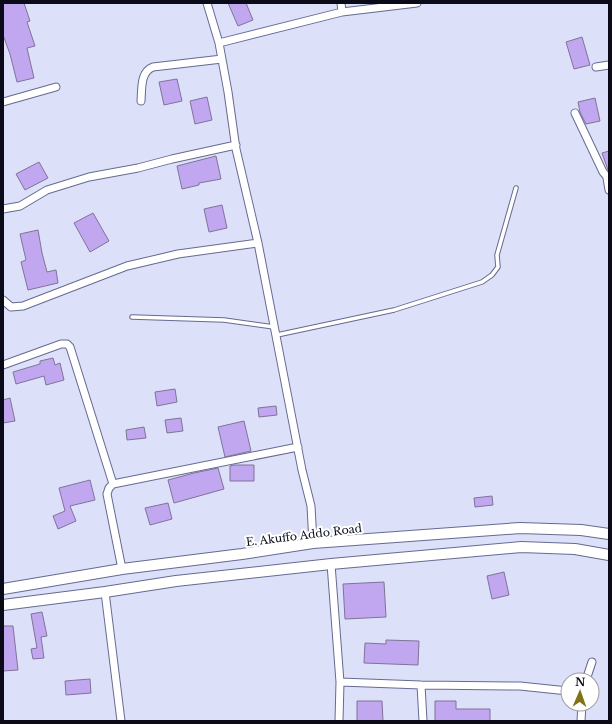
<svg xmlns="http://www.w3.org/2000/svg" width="612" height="724" font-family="'Libre Baskerville',serif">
<rect width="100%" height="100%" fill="#dce0f9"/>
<path fill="#c1a7f0" stroke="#807399" d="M 3,3 L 24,3 L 30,21 L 27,22 L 35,46 L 27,48 L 34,78 L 17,82 L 10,54 L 3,35 Z
M 228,3 L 246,3 L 253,20 L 238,26 Z
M 582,37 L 590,65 L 574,69 L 566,42 Z
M 177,79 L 182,101 L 164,105 L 159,82 Z
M 207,97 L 212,120 L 195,124 L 190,101 Z
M 595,98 L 600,121 L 586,124 L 580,112 L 578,102 Z
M 609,151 L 609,169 L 608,170 L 602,153 Z
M 216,156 L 221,179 L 199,183 L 199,185 L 182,189 L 177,166 Z
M 39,162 L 48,178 L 25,190 L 16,174 Z
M 222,205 L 227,228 L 209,232 L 204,209 Z
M 93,213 L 109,241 L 90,252 L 74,223 Z
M 38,230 L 42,253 L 47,272 L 56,270 L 58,283 L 28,290 L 21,262 L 26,260 L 20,234 Z
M 53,358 L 55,365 L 60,363 L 64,380 L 46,385 L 44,376 L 16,384 L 13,372 L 40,364 L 40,361 Z
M 175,389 L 177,402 L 157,406 L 155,392 Z
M 10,398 L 15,421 L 3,423 L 3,400 Z
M 276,406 L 277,415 L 259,417 L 258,408 Z
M 181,418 L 183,431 L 167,433 L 165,420 Z
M 244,421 L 251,451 L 225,457 L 218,427 Z
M 144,427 L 146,438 L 127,440 L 126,430 Z
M 234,465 L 254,465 L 254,481 L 230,481 L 230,466 Z
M 218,468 L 224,489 L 174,503 L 168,480 L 194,473 Z
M 90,480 L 95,500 L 70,506 L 76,521 L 58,529 L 53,516 L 65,511 L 59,488 Z
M 492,496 L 493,505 L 475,507 L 474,498 Z
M 168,503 L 172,519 L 150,525 L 145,508 Z
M 504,572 L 509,595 L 492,599 L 487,576 Z
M 384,582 L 386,617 L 345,619 L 343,584 Z
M 42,612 L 47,636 L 41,637 L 44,658 L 33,659 L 31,649 L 37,648 L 31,614 Z
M 3,626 L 13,626 L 18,670 L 3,671 Z
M 386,640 L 419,641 L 418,665 L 364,663 L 365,643 L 386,644 Z
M 90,679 L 91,693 L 66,695 L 65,681 Z
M 357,701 L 382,701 L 383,721 L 357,721 Z
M 435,701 L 456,701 L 456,709 L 490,709 L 490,721 L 435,721 Z"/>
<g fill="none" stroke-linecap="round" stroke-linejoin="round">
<g stroke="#666a90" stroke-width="5.5">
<path id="lane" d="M 132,317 L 224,320 L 274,327
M 277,335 L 394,310 L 482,282 L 492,275 L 498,267 L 497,255 L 516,188"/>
</g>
<g stroke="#666a90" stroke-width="9">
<path id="street" d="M 207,3 L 219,43 L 228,92 L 236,149 L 258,243 L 302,470 L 311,506 L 313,543
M 341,3 L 342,12
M 219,43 L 342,12 L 417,3
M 596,67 L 609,65
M 141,101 C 142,89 140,72 153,67 L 222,59
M 3,102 L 56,87
M 575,113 L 603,172 L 609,179
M 607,178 L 609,190
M 3,209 L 20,206 L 47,190 L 89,177 L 138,168 L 172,159 L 236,145
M 3,300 L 11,307 L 23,306 L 127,266 L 178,254 L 258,243
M 3,365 L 61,344 L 67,344 L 70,347 L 113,484
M 331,564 L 340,682 L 339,721
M 122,569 L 107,494 L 109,488 L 113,484 L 298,447
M 105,592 L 121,721
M 586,680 L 592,662
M 340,682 L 421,685 L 520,686 L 568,691
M 421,685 L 423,721
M 581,721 L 582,704"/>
</g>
<g stroke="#666a90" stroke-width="12">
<path id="secondary" d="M 3,589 L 122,569 L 242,554 L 313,543 L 520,528 L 581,530 L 609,534
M 3,605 L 105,592 L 176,581 L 331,564 L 521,547 L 575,549 L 609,555"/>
</g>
<use href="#lane" stroke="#fff" stroke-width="3.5"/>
<use href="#street" stroke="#fff" stroke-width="7"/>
<use href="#secondary" stroke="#fff" stroke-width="10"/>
</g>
<g text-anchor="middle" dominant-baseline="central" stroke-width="4" stroke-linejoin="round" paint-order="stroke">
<g font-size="11" fill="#0a0a18" stroke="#fff">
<text transform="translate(304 535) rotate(-7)">E. Akuffo Addo Road</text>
</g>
</g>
<rect width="612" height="724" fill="none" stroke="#0a0a18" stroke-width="8"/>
<g transform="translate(580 692) rotate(2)"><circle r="19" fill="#ffffff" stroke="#9d9da3"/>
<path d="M0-3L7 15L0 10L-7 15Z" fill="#817315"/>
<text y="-6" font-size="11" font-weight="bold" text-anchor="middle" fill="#0a0a18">N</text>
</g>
</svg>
